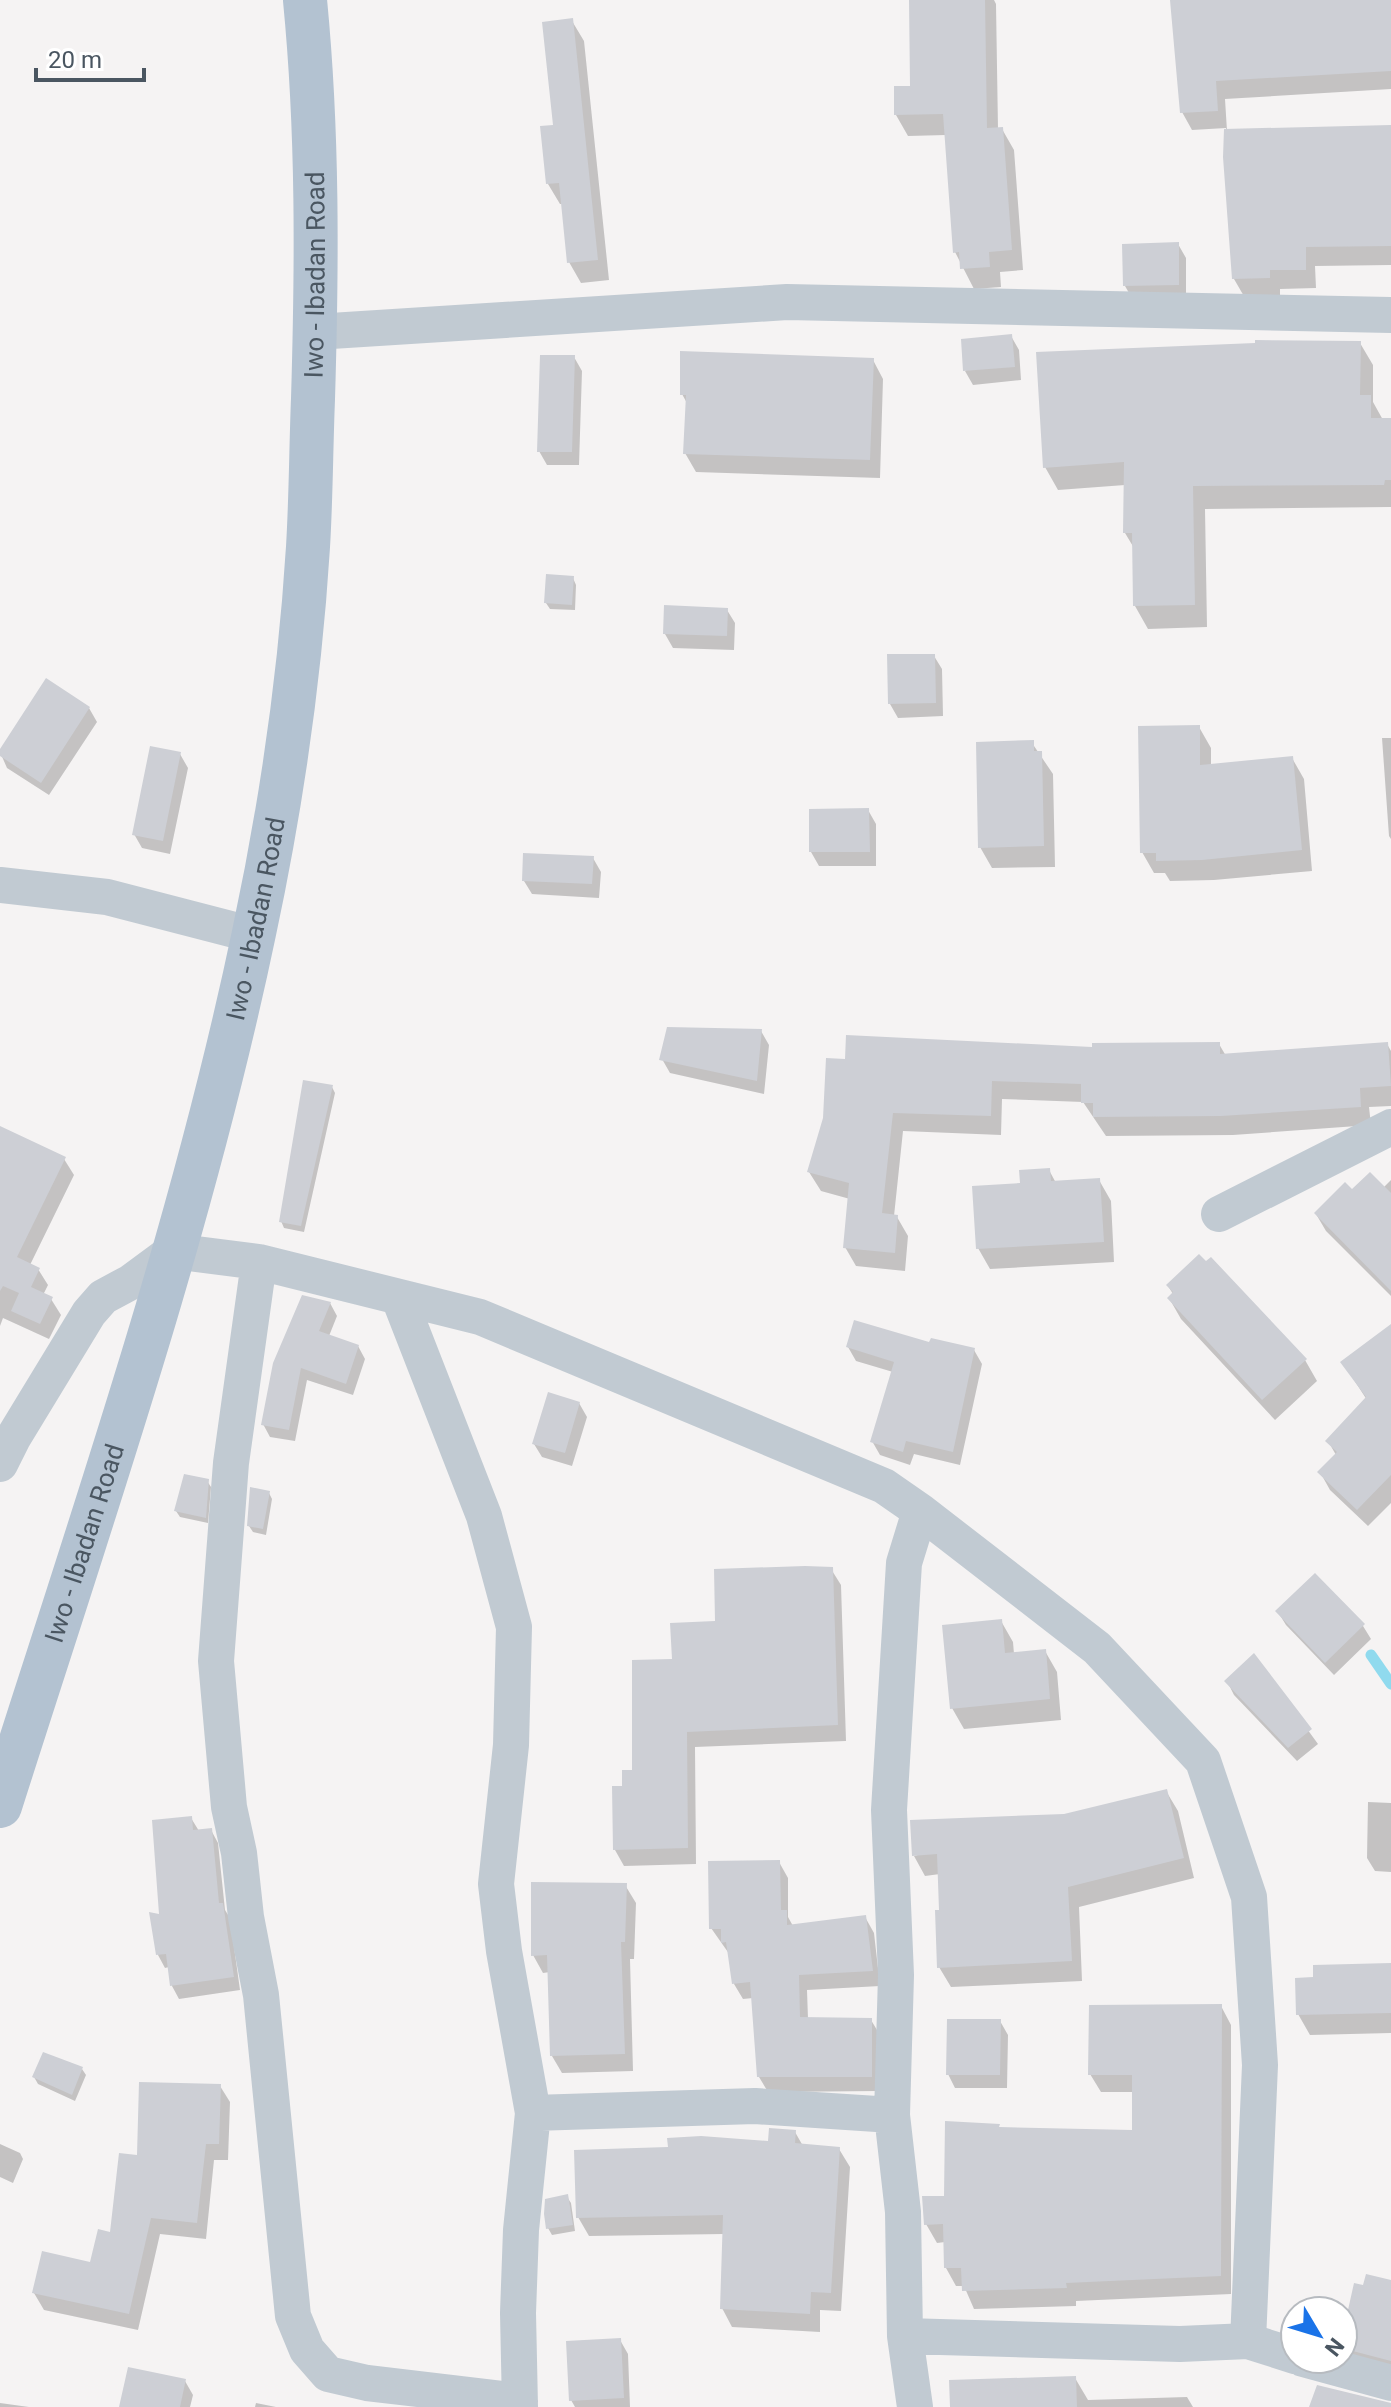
<svg xmlns="http://www.w3.org/2000/svg" width="1391" height="2407" font-family="Roboto,sans-serif">
<rect width="100%" height="100%" fill="#f5f3f3"/>
<path fill="#0003" d="M 911,0 L 994,0 L 996,4 L 998,129 L 1002,129 L 1014,150 L 1023,270 L 1000,272 L 1001,287 L 974,289 L 955,252 L 946,135 L 908,136 L 896,115 L 912,88 Z
M 1172,0 L 1391,0 L 1391,89 L 1225,99 L 1227,131 L 1391,127 L 1391,265 L 1315,266 L 1316,288 L 1280,289 L 1280,297 L 1245,298 L 1234,279 L 1225,157 L 1226,128 L 1192,130 L 1182,112 Z
M 572,21 L 584,41 L 609,280 L 581,283 L 569,262 L 563,204 L 560,204 L 548,184 Z
M 1178,244 L 1186,258 L 1186,298 L 1133,300 L 1125,286 Z
M 1011,336 L 1019,350 L 1021,380 L 973,385 L 965,371 Z
M 1360,343 L 1373,365 L 1373,402 L 1383,420 L 1391,420 L 1391,507 L 1205,509 L 1207,627 L 1148,629 L 1135,606 L 1134,548 L 1125,533 L 1125,485 L 1058,490 L 1045,467 Z
M 574,357 L 582,371 L 579,465 L 547,465 L 539,451 Z
M 873,360 L 883,379 L 880,478 L 696,472 L 685,453 L 688,405 L 682,394 Z
M 573,578 L 576,585 L 575,610 L 550,609 L 546,603 Z
M 727,610 L 735,623 L 734,650 L 673,648 L 665,634 Z
M 934,656 L 942,669 L 943,716 L 898,718 L 890,704 Z
M 89,708 L 97,722 L 49,795 L 7,768 L 0,752 Z
M 1199,727 L 1211,748 L 1211,766 L 1292,758 L 1304,779 L 1312,871 L 1214,880 L 1170,881 L 1165,873 L 1154,873 L 1142,852 Z
M 1382,738 L 1391,738 L 1391,839 L 1389,836 Z
M 1032,743 L 1053,774 L 1055,867 L 992,868 L 980,847 Z
M 180,754 L 188,768 L 170,854 L 142,848 L 134,834 Z
M 868,810 L 876,824 L 876,866 L 819,866 L 811,852 Z
M 593,858 L 601,872 L 599,898 L 532,894 L 524,881 Z
M 761,1031 L 769,1045 L 764,1094 L 670,1073 L 662,1059 Z
M 1219,1044 L 1226,1056 L 1387,1044 L 1391,1051 L 1391,1106 L 1369,1107 L 1371,1125 L 1233,1135 L 1106,1136 L 1083,1102 L 1002,1099 L 1001,1135 L 903,1131 L 894,1216 L 897,1217 L 908,1236 L 905,1271 L 856,1266 L 845,1247 L 850,1199 L 821,1191 L 809,1172 L 825,1118 L 1095,1049 Z
M 332,1087 L 335,1093 L 304,1232 L 284,1228 L 281,1221 Z
M 0,1128 L 64,1159 L 74,1175 L 30,1265 L 38,1269 L 48,1285 L 43,1295 L 51,1299 L 61,1315 L 49,1339 L 3,1318 L 0,1326 Z
M 1049,1170 L 1056,1183 L 1099,1180 L 1111,1201 L 1114,1262 L 990,1269 L 978,1248 L 1022,1184 Z
M 1391,1180 L 1391,1296 L 1326,1231 L 1316,1214 L 1352,1192 L 1383,1188 Z
M 1206,1264 L 1305,1360 L 1317,1381 L 1275,1420 L 1181,1319 L 1169,1298 L 1173,1294 L 1168,1286 Z
M 330,1303 L 337,1316 L 329,1336 L 358,1346 L 365,1359 L 353,1395 L 307,1380 L 295,1441 L 270,1437 L 263,1424 Z
M 1391,1327 L 1391,1503 L 1368,1526 L 1330,1490 L 1320,1472 L 1336,1455 L 1328,1441 L 1367,1400 L 1343,1363 Z
M 931,1344 L 974,1350 L 982,1364 L 960,1465 L 914,1454 L 910,1465 L 880,1455 L 872,1441 L 893,1372 L 856,1361 L 848,1347 Z
M 579,1403 L 587,1417 L 572,1466 L 542,1457 L 534,1444 Z
M 207,1481 L 211,1487 L 208,1523 L 180,1517 L 176,1511 Z
M 269,1493 L 272,1499 L 266,1535 L 253,1532 L 249,1526 Z
M 831,1569 L 841,1585 L 846,1741 L 695,1747 L 696,1864 L 624,1866 L 615,1850 L 624,1788 L 634,1772 L 674,1661 L 717,1622 Z
M 1315,1576 L 1363,1626 L 1371,1639 L 1334,1675 L 1286,1625 L 1278,1612 Z
M 1001,1621 L 1013,1642 L 1014,1654 L 1045,1651 L 1057,1672 L 1061,1720 L 964,1729 L 952,1708 Z
M 1254,1656 L 1318,1744 L 1297,1761 L 1234,1695 L 1227,1681 Z
M 1166,1791 L 1178,1811 L 1194,1878 L 1079,1907 L 1082,1981 L 951,1987 L 939,1967 L 940,1874 L 925,1876 L 914,1856 Z
M 1368,1802 L 1391,1803 L 1391,1872 L 1375,1871 L 1367,1858 Z
M 191,1818 L 199,1831 L 211,1830 L 218,1843 L 225,1910 L 230,1918 L 240,1990 L 179,1999 L 172,1986 L 169,1967 L 165,1968 L 158,1955 L 162,1916 Z
M 779,1862 L 788,1878 L 788,1917 L 793,1926 L 865,1917 L 874,1933 L 880,1986 L 807,1990 L 808,2019 L 871,2020 L 880,2035 L 880,2091 L 768,2092 L 759,2077 L 753,1998 L 743,1999 L 734,1984 L 730,1955 L 711,1928 Z
M 625,1885 L 636,1903 L 634,1959 L 630,1959 L 633,2071 L 562,2073 L 552,2056 L 550,1972 L 543,1973 L 533,1955 Z
M 1391,1965 L 1391,2033 L 1310,2035 L 1298,2014 Z
M 1221,2006 L 1231,2025 L 1231,2294 L 1076,2301 L 1076,2306 L 974,2309 L 964,2286 L 956,2286 L 946,2268 L 945,2242 L 937,2243 L 926,2224 L 1000,2129 L 1134,2132 L 1134,2092 L 1101,2092 L 1090,2074 Z
M 1000,2021 L 1008,2035 L 1007,2088 L 955,2088 L 948,2074 Z
M 82,2069 L 86,2075 L 75,2101 L 38,2084 L 34,2077 Z
M 220,2086 L 230,2102 L 228,2160 L 214,2160 L 206,2239 L 160,2234 L 138,2330 L 44,2310 L 34,2293 L 92,2264 L 112,2235 L 139,2157 Z
M 795,2132 L 803,2146 L 839,2149 L 850,2167 L 841,2311 L 820,2310 L 820,2332 L 732,2327 L 722,2308 L 724,2234 L 589,2236 L 578,2217 Z
M 0,2144 L 20,2153 L 23,2159 L 13,2183 L 0,2177 Z
M 567,2197 L 571,2203 L 575,2231 L 552,2235 L 548,2228 Z
M 1391,2282 L 1391,2372 L 1355,2362 L 1347,2348 L 1352,2326 L 1348,2318 L 1365,2287 Z
M 620,2340 L 628,2354 L 630,2407 L 575,2407 L 571,2400 Z
M 1075,2378 L 1088,2400 L 1187,2397 L 1193,2407 L 952,2407 Z
M 185,2381 L 193,2395 L 190,2407 L 123,2407 Z
M 0,2403 L 29,2407 L 0,2407 Z
M 256,2403 L 276,2407 L 255,2407 Z"/>
<g fill="none" stroke-linecap="round" stroke-linejoin="round">
<path stroke="#90daee" stroke-width="11" d="M 1371,1655 L 1391,1684"/>
</g>
<path fill="#cdcfd5" d="M 909,0 L 985,0 L 987,128 L 1003,127 L 1012,250 L 989,252 L 990,267 L 960,269 L 959,252 L 953,253 L 943,114 L 894,115 L 894,86 L 910,86 Z
M 1170,0 L 1391,0 L 1391,71 L 1216,81 L 1218,111 L 1180,113 Z
M 573,18 L 598,260 L 567,263 L 559,183 L 546,184 L 540,126 L 553,125 L 542,22 Z
M 1391,125 L 1391,246 L 1306,247 L 1306,270 L 1270,270 L 1270,278 L 1232,279 L 1223,157 L 1224,129 Z
M 1179,242 L 1179,285 L 1123,286 L 1122,244 Z
M 1012,334 L 1015,367 L 963,371 L 961,339 Z
M 1255,340 L 1361,341 L 1360,395 L 1371,395 L 1371,418 L 1391,418 L 1391,480 L 1385,480 L 1384,485 L 1193,486 L 1195,605 L 1133,606 L 1132,533 L 1123,533 L 1124,462 L 1043,468 L 1036,352 L 1255,343 Z
M 680,351 L 874,358 L 870,460 L 683,454 L 686,395 L 680,395 Z
M 540,355 L 575,355 L 572,452 L 537,452 Z
M 546,574 L 574,576 L 572,605 L 544,603 Z
M 664,605 L 728,608 L 727,636 L 663,634 Z
M 887,654 L 935,654 L 936,703 L 888,704 Z
M 46,678 L 90,707 L 41,783 L 0,756 L 0,749 Z
M 1200,725 L 1200,765 L 1293,756 L 1302,850 L 1202,860 L 1156,861 L 1156,853 L 1140,853 L 1138,726 Z
M 1034,740 L 1034,751 L 1042,751 L 1044,846 L 978,848 L 976,742 Z
M 150,746 L 181,752 L 163,841 L 132,835 Z
M 869,808 L 870,852 L 809,852 L 809,809 Z
M 523,853 L 594,856 L 592,884 L 522,881 Z
M 667,1027 L 762,1029 L 757,1081 L 659,1060 Z
M 846,1035 L 1092,1047 L 1092,1043 L 1220,1042 L 1220,1054 L 1388,1042 L 1391,1086 L 1360,1088 L 1361,1107 L 1221,1116 L 1093,1117 L 1093,1103 L 1081,1103 L 1081,1084 L 992,1081 L 991,1116 L 893,1113 L 882,1213 L 898,1215 L 895,1253 L 843,1248 L 849,1183 L 807,1172 L 823,1118 L 826,1058 L 845,1059 Z
M 303,1080 L 333,1085 L 301,1226 L 279,1222 Z
M 0,1126 L 66,1157 L 17,1257 L 40,1268 L 31,1287 L 53,1297 L 40,1324 L 11,1311 L 19,1293 L 3,1286 L 0,1291 Z
M 1050,1168 L 1051,1181 L 1100,1178 L 1104,1242 L 976,1249 L 972,1186 L 1020,1183 L 1019,1170 Z
M 1370,1172 L 1391,1193 L 1391,1291 L 1314,1213 L 1345,1182 L 1352,1189 Z
M 1199,1254 L 1206,1261 L 1211,1257 L 1307,1359 L 1262,1400 L 1167,1298 L 1173,1292 L 1166,1285 Z
M 302,1295 L 331,1302 L 319,1331 L 359,1345 L 346,1384 L 301,1368 L 289,1430 L 261,1425 L 273,1363 Z
M 854,1320 L 929,1342 L 931,1338 L 975,1348 L 953,1452 L 906,1441 L 903,1452 L 870,1442 L 894,1362 L 846,1347 Z
M 1391,1324 L 1391,1475 L 1357,1510 L 1317,1472 L 1337,1452 L 1325,1441 L 1366,1397 L 1340,1362 Z
M 548,1392 L 580,1402 L 565,1453 L 532,1444 Z
M 184,1474 L 209,1479 L 206,1518 L 174,1511 Z
M 250,1487 L 270,1491 L 263,1529 L 247,1526 Z
M 805,1566 L 833,1567 L 838,1725 L 687,1732 L 688,1848 L 613,1850 L 612,1786 L 622,1786 L 622,1770 L 632,1770 L 632,1660 L 672,1659 L 670,1623 L 715,1621 L 714,1569 Z
M 1315,1573 L 1365,1624 L 1325,1663 L 1275,1611 Z
M 1002,1619 L 1005,1653 L 1046,1649 L 1050,1699 L 950,1709 L 942,1625 Z
M 1254,1653 L 1312,1729 L 1288,1748 L 1224,1681 Z
M 1167,1789 L 1184,1858 L 1068,1887 L 1072,1961 L 937,1968 L 935,1910 L 939,1910 L 937,1854 L 912,1856 L 910,1820 L 1064,1814 Z
M 192,1816 L 193,1830 L 212,1828 L 219,1903 L 223,1903 L 234,1977 L 170,1986 L 166,1954 L 156,1955 L 149,1912 L 159,1914 L 152,1820 Z
M 780,1860 L 781,1910 L 787,1910 L 787,1925 L 866,1915 L 873,1971 L 799,1975 L 800,2017 L 872,2018 L 872,2077 L 757,2077 L 750,1982 L 732,1984 L 726,1942 L 721,1943 L 721,1929 L 709,1929 L 708,1861 Z
M 531,1882 L 627,1883 L 625,1942 L 621,1942 L 625,2054 L 550,2056 L 547,1955 L 531,1956 Z
M 1391,1963 L 1391,2013 L 1296,2015 L 1295,1978 L 1313,1977 L 1313,1965 Z
M 1222,2004 L 1221,2276 L 1066,2283 L 1067,2288 L 962,2291 L 961,2268 L 944,2268 L 943,2224 L 924,2225 L 922,2196 L 944,2196 L 945,2121 L 1000,2124 L 999,2127 L 1132,2130 L 1132,2075 L 1088,2075 L 1089,2005 Z
M 947,2019 L 1001,2019 L 1000,2075 L 946,2075 Z
M 43,2052 L 83,2067 L 72,2095 L 32,2077 Z
M 139,2082 L 221,2084 L 219,2144 L 206,2144 L 197,2223 L 151,2218 L 129,2314 L 32,2293 L 42,2251 L 90,2262 L 98,2229 L 110,2232 L 119,2153 L 137,2155 Z
M 769,2128 L 796,2130 L 795,2143 L 840,2147 L 831,2293 L 811,2292 L 810,2314 L 720,2309 L 723,2215 L 576,2218 L 574,2150 L 668,2147 L 667,2138 L 701,2136 L 768,2141 Z
M 568,2194 L 573,2225 L 546,2229 L 544,2214 L 545,2199 Z
M 1366,2274 L 1391,2280 L 1391,2361 L 1345,2349 L 1352,2320 L 1346,2319 L 1354,2283 L 1363,2285 Z
M 621,2338 L 624,2398 L 569,2401 L 566,2341 Z
M 128,2367 L 186,2379 L 180,2407 L 119,2407 Z
M 1076,2376 L 1077,2407 L 950,2407 L 949,2380 Z
M 1317,2385 L 1391,2403 L 1391,2407 L 1309,2407 Z"/>
<g fill="none" stroke-linecap="round" stroke-linejoin="round">
<path stroke="#c1cad2" stroke-width="36" d="M 315,332 L 787,302 L 1391,315
M 0,885 L 107,897 L 254,935
M 1219,1214 L 1391,1127
M 259,1262 L 231,1463 L 216,1661 L 229,1807 L 239,1853 L 246,1917 L 261,1995 L 293,2316 L 307,2350 L 328,2374 L 367,2383 L 520,2401
M 399,1298 L 484,1516 L 514,1627 L 511,1745 L 496,1884 L 504,1951 L 533,2113 L 521,2230 L 518,2313 L 520,2407
M 0,1464 L 13,1438 L 89,1313 L 103,1297 L 131,1282 L 173,1251 L 259,1262 L 480,1317 L 884,1486 L 920,1511 L 904,1563 L 889,1810 L 896,1975 L 892,2115 L 903,2212 L 905,2336 L 915,2407
M 920,1511 L 1097,1648 L 1203,1761 L 1249,1897 L 1260,2065 L 1248,2341
M 533,2113 L 755,2106 L 892,2115
M 905,2336 L 1180,2344 L 1248,2341 L 1295,2356
M 1303,2359 L 1391,2383"/>
<path stroke="#b3c2d1" stroke-width="44" id="s1" d="M 0,1806 C 92,1517 192,1229 254,933 C 281,807 300,676 308,547 C 311,498 311,448 313,399 C 317,265 318,133 305,0"/>
</g>
<g text-anchor="middle" dominant-baseline="central" stroke-width="8" stroke-linejoin="round" paint-order="stroke">
<g font-size="26" fill="#4a5661" stroke="#fff">
<text stroke="none"><textPath href="#s1" startOffset="1572">Iwo - Ibadan Road</textPath></text>
<text stroke="none"><textPath href="#s1" startOffset="924">Iwo - Ibadan Road</textPath></text>
<text stroke="none"><textPath href="#s1" startOffset="276">Iwo - Ibadan Road</textPath></text>
</g>
</g>
<g transform="translate(1319 2335) rotate(128)"><circle r="38" fill="#ffffff" stroke="#b7bbc0" stroke-width="2"/>
<path d="M0-6L14 30L0 20L-14 30Z" fill="#1a73e8"/>
<text y="-12" font-size="22" font-weight="bold" text-anchor="middle" fill="#4a5661">N</text>
</g>
<path d="M36 68v12h108v-12" fill="none" stroke="#4a5661" stroke-width="4"/>
<text x="48" y="68" font-size="24" fill="#4a5661" stroke="#ffffff" stroke-width="6" paint-order="stroke">20 m</text>
</svg>
